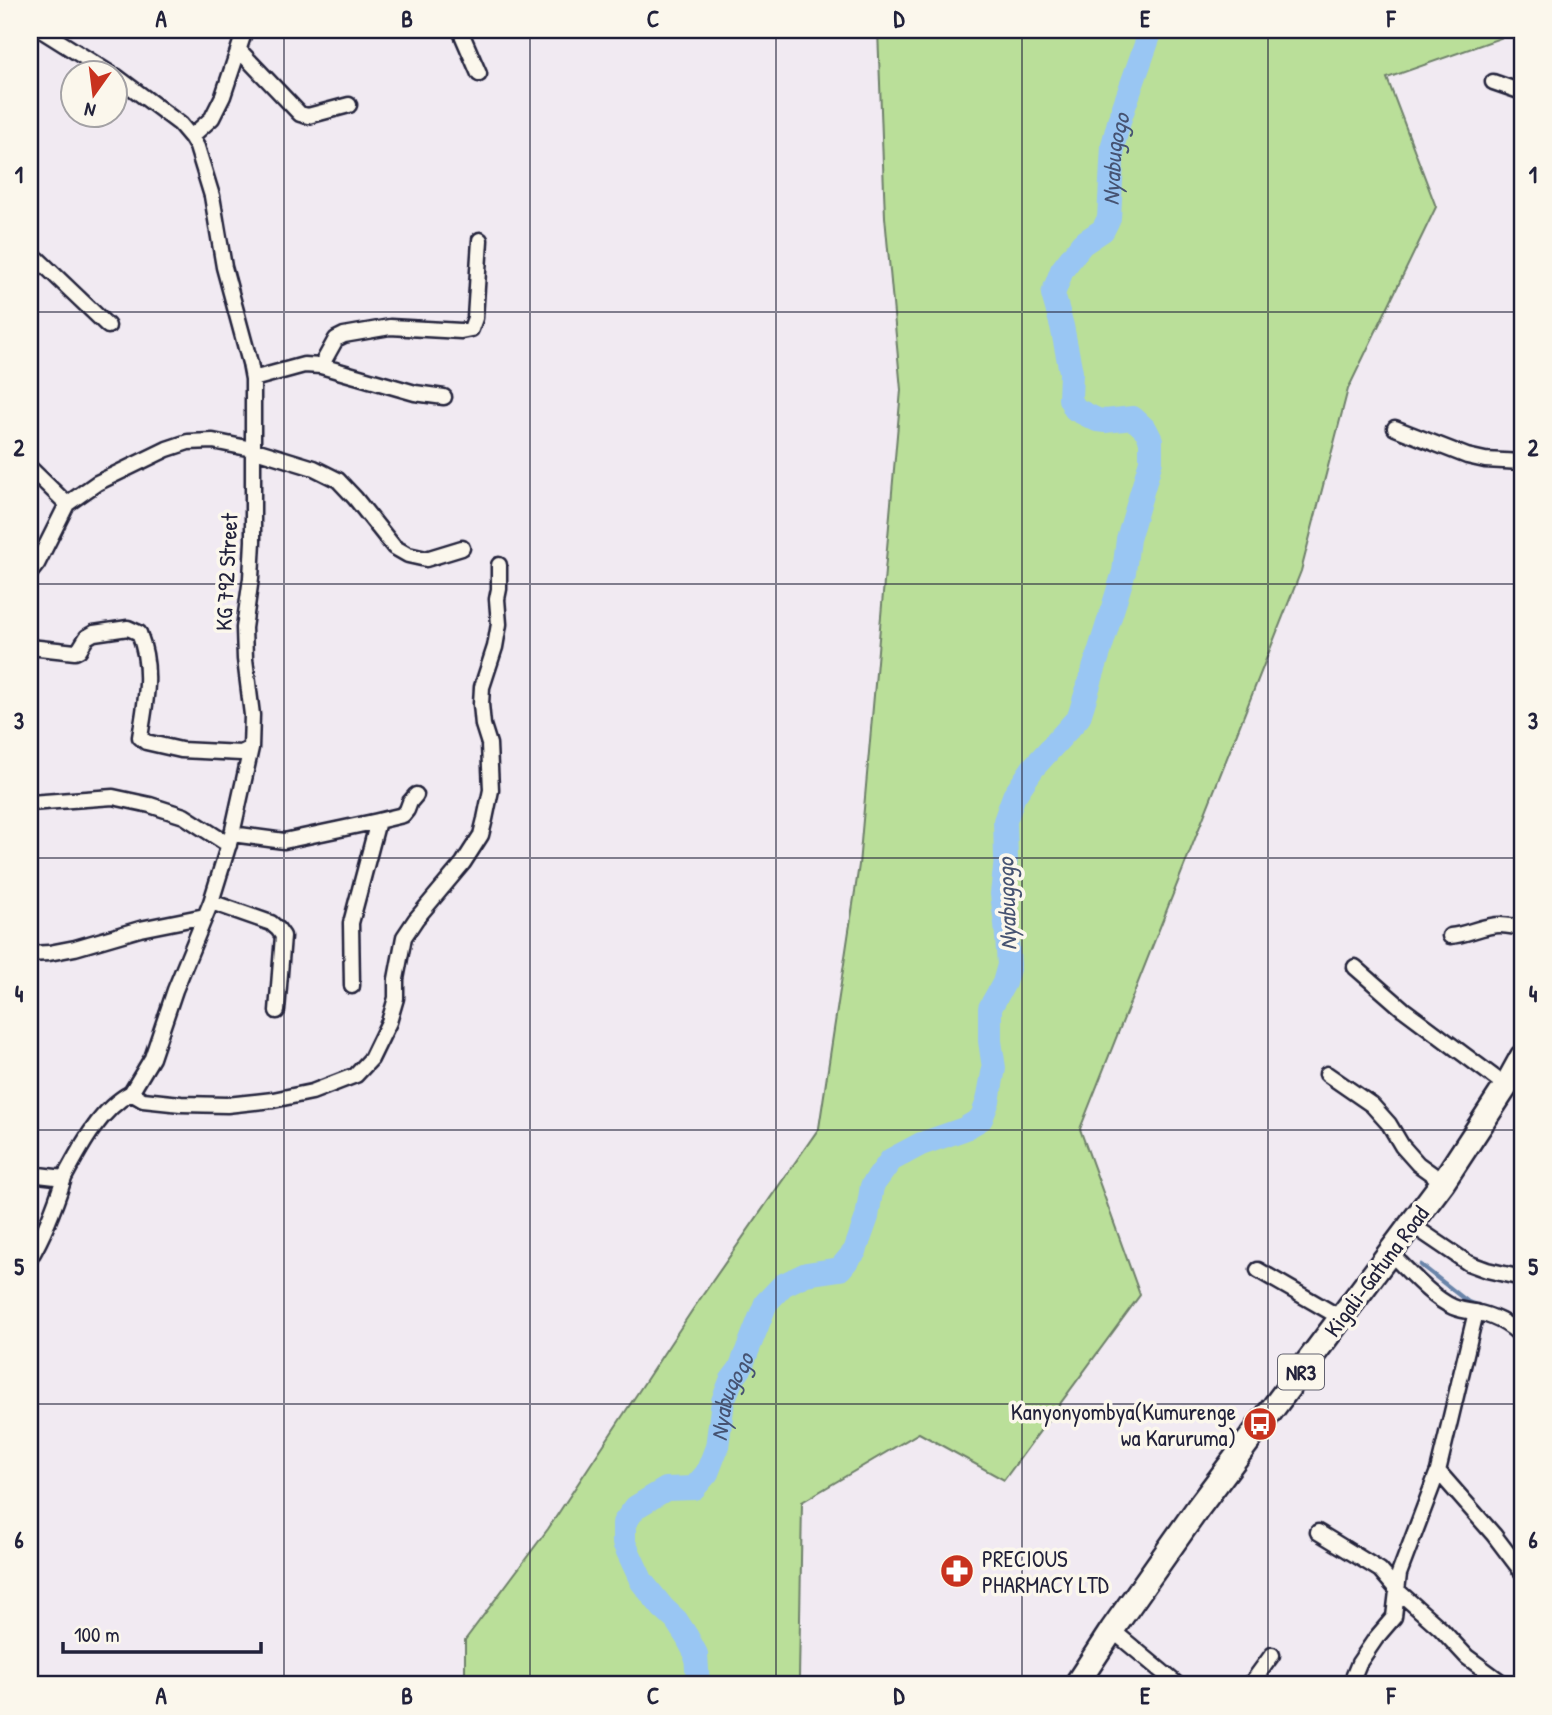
<svg xmlns="http://www.w3.org/2000/svg" width="1552" height="1715" font-family="'Patrick Hand',sans-serif">
<rect width="100%" height="100%" fill="#f1eaf2"/>
<filter id="ink" filterUnits="userSpaceOnUse"><feTurbulence type="fractalNoise" baseFrequency=".0143" numOctaves="2"/><feDisplacementMap in="SourceGraphic" scale="14" xChannelSelector="R" yChannelSelector="G"/><feConvolveMatrix kernelMatrix="1 2 1 2 8 2 1 2 1" color-interpolation-filters="sRGB"/></filter>
<g filter="url(#ink)">
<path fill="#badf99" stroke="#6e806a" stroke-width="2" d="M 878,30 L 1512,30 L 1509,35 L 1387,78 L 1436,207 L 1348,389 L 1301,571 L 1080,1129 L 1140,1295 L 1004,1480 L 919,1433 L 802,1502 L 799,1678 L 804,1685 L 465,1685 L 465,1640 L 548,1529 L 693,1309 L 819,1128 L 859,865 L 901,390 L 885,217 Z"/>
<g fill="none" stroke-linecap="round" stroke-linejoin="round">
<path stroke="#6984a9" stroke-width="4.5" d="M 1421,1265 L 1468,1302 L 1482,1307
M 1503,1315 L 1522,1323"/>
<path stroke="#99c6f3" stroke-width="24" id="s1" d="M 698,1685 L 696,1654 L 687,1637 L 676,1620 L 663,1608 L 642,1582 L 624,1543 L 624,1523 L 636,1507 L 666,1489 L 694,1488 L 707,1473 L 717,1447 L 723,1401 L 731,1381 L 740,1369 L 766,1303 L 783,1285 L 806,1274 L 840,1269 L 855,1251 L 867,1217 L 872,1186 L 891,1160 L 921,1144 L 964,1129 L 981,1119 L 988,1101 L 994,1068 L 990,1041 L 990,1008 L 1004,983 L 1009,965 L 1006,924 L 1002,894 L 1006,859 L 1005,821 L 1014,796 L 1033,768 L 1079,717 L 1124,572 L 1128,539 L 1151,461 L 1151,440 L 1146,430 L 1133,418 L 1105,421 L 1097,420 L 1075,409 L 1070,399 L 1071,372 L 1062,326 L 1053,294 L 1062,270 L 1082,244 L 1103,230 L 1109,218 L 1113,145 L 1120,118 L 1149,36 L 1149,30"/>
<g stroke="#22223b" stroke-width="19">
<path id="minor" d="M 41,30 L 111,74
M 460,30 L 479,74
M 239,50 L 300,114 L 308,116 L 349,105
M 116,76 L 180,124 L 191,137 L 197,147 L 212,196 L 224,267 L 250,363 L 253,379 L 253,541 L 251,578 L 244,628 L 245,659 L 252,715 L 251,748 L 232,834 L 211,902 L 175,990 L 152,1058 L 131,1093
M 1493,82 L 1522,92
M 191,137 L 212,118 L 223,96 L 245,30
M 30,256 L 39,260 L 108,326
M 321,366 L 336,339 L 344,335 L 390,327 L 461,331 L 471,329 L 475,318 L 480,240
M 253,379 L 304,365 L 321,366 L 415,393 L 444,397
M 1395,428 L 1467,456 L 1485,460 L 1522,462
M 30,468 L 67,504
M 30,573 L 37,564 L 67,504 L 97,483 L 167,449 L 188,442 L 213,441 L 252,449 L 314,468 L 338,480 L 355,498 L 394,547 L 408,555 L 426,559 L 462,548
M 30,647 L 75,652 L 79,650 L 87,637 L 94,633 L 128,628 L 139,633 C 153,669 146,700 140,737 L 146,742 L 181,750 L 241,753 L 251,748
M 30,803 L 113,797 L 150,805 L 184,816 L 229,845
M 232,834 L 284,841 L 378,821 L 403,815 L 407,810 L 410,802 L 416,795
M 211,902 L 271,923 L 278,929 L 283,936 L 277,1011
M 1450,936 C 1467,935 1483,925 1500,925 C 1507,925 1515,927 1522,928
M 30,954 L 49,953 L 75,948 L 140,929 L 205,916
M 1355,967 L 1403,1009 L 1506,1086
M 352,986 L 351,923 L 378,821
M 1327,1074 L 1372,1105 L 1389,1124 L 1402,1146 L 1418,1164 L 1443,1182
M 131,1093 L 143,1100 L 181,1104 L 227,1105 L 273,1100 L 312,1092 L 356,1075 L 371,1059 L 389,1022 L 396,998 L 396,979 L 404,937 L 416,919 L 463,863 L 481,835 L 485,819 L 491,790 L 489,744 L 483,725 L 481,704 L 482,687 L 495,647 L 499,624 L 497,599 L 499,589 L 499,565
M 30,1174 L 64,1178 C 80,1148 100,1109 131,1093
M 1412,1225 L 1468,1263 L 1487,1270 L 1522,1278
M 1390,1253 C 1407,1269 1432,1298 1453,1307 C 1460,1310 1467,1311 1474,1312 C 1492,1315 1510,1324 1522,1337
M 30,1258 C 45,1233 55,1206 64,1178
M 1258,1270 L 1341,1318
M 1438,1471 L 1494,1535 L 1522,1572
M 1318,1532 L 1380,1570 L 1398,1591 L 1441,1629 L 1467,1657 L 1505,1685
M 1112,1630 L 1178,1685
M 1250,1685 L 1272,1655
M 1350,1685 L 1359,1663 L 1376,1638 L 1394,1617 L 1399,1574 L 1438,1471 L 1476,1312"/>
</g>
<g stroke="#22223b" stroke-width="28">
<path id="trunk" d="M 1076,1685 L 1112,1630 L 1198,1508 L 1443,1182 L 1506,1086 L 1522,1057"/>
</g>
<use href="#minor" stroke="#fbf7ec" stroke-width="14"/>
<use href="#trunk" stroke="#fbf7ec" stroke-width="23"/>
</g>
</g>
<path fill="none" stroke="#22223b" stroke-width="2" stroke-opacity="0.55" d="M 284,30 L 284,1685M 530,30 L 530,1685M 776,30 L 776,1685M 1022,30 L 1022,1685M 1268,30 L 1268,1685M 30,312 L 1522,312M 30,584 L 1522,584M 30,858 L 1522,858M 30,1130 L 1522,1130M 30,1404 L 1522,1404"/>
<defs>
<g id="bus-disc" transform="scale(1.75)"><circle r="9.5" fill="#c8321e" stroke="#fbf7ec"/><path d="M-5-6H5V4H4V6H2V4H-2V6H-4V4H-5ZM-3.5-4V0h7V-4ZM-3.5 1.2v1.5H-2V1.2ZM2 1.2v1.5H3.5V1.2Z" fill="#fff"/></g>
<g id="pharmacy-disc" transform="scale(1.75)"><circle r="9.5" fill="#c8321e" stroke="#fbf7ec"/><path d="M-2-6h4v4h4v4h-4v4h-4v-4h-4v-4h4Z" fill="#fff"/></g>
</defs>
<g fill-rule="evenodd">
<use href="#bus-disc" x="1260" y="1424"/>
<use href="#pharmacy-disc" x="957" y="1571"/>
</g>
<g text-anchor="middle" dominant-baseline="central" stroke-width="7" stroke-linejoin="round" paint-order="stroke">
<rect fill="#fbf7ec" stroke="#636270" stroke-width="2" x="1278" y="1354.5" width="46" height="35" rx="5"/>
<g font-size="21" font-weight="bold" fill="#22223b">
<text x="1301" y="1372">NR3</text>
</g>
<g font-size="23" fill="#22223b" stroke="#fbf7ec">
<text transform="translate(226 572) rotate(-87)">KG 792 Street</text>
<text transform="translate(1376 1271) rotate(-53)">Kigali-Gatuna Road</text>
</g>
<g font-size="23" fill="#22223b" stroke="#fbf7ec" text-anchor="end">
<text x="1236" y="1411">Kanyonyombya(Kumurenge<tspan x="1236" dy="26">wa Karuruma)</tspan></text>
<text x="982" y="1558" text-anchor="start">PRECIOUS<tspan x="982" dy="26">PHARMACY LTD</tspan></text>
</g>
<g font-size="24" font-style="italic" fill="#465372" stroke="#fbf7ec">
<text stroke="none"><textPath href="#s1" startOffset="1862">Nyabugogo</textPath></text>
<text transform="translate(1006 904) rotate(-92)">Nyabugogo</text>
<text stroke="none"><textPath href="#s1" startOffset="368">Nyabugogo</textPath></text>
</g>
</g>
<rect width="1552" height="1715" fill="none" stroke="#fbf7ec" stroke-width="77"/>
<g transform="translate(94 94) rotate(194)"><circle r="33" fill="#fbf7ec" stroke="#a4a2a5" stroke-width="2"/>
<path d="M0-5L12 26L0 18L-12 26Z" fill="#c8321e"/>
<text y="-10" font-size="19" font-weight="bold" text-anchor="middle" fill="#22223b">N</text>
</g>
<path d="M63 1642v10h198v-10" fill="none" stroke="#22223b" stroke-width="3.5"/>
<text x="74" y="1642" font-size="21" fill="#22223b" stroke="#fbf7ec" stroke-width="5" paint-order="stroke">100 m</text>
<rect x="38" y="38" width="1476" height="1638" fill="none" stroke="#22223b" stroke-width="2.5"/>
<g font-size="23" text-anchor="middle" font-weight="bold" fill="#22223b">
<text x="161" y="27">A</text>
<text x="407" y="27">B</text>
<text x="653" y="27">C</text>
<text x="899" y="27">D</text>
<text x="1145" y="27">E</text>
<text x="1391" y="27">F</text>
<text x="19" y="183">1</text>
<text x="1533" y="183">1</text>
<text x="19" y="456">2</text>
<text x="1533" y="456">2</text>
<text x="19" y="729">3</text>
<text x="1533" y="729">3</text>
<text x="19" y="1002">4</text>
<text x="1533" y="1002">4</text>
<text x="19" y="1275">5</text>
<text x="1533" y="1275">5</text>
<text x="19" y="1548">6</text>
<text x="1533" y="1548">6</text>
<text x="161" y="1704">A</text>
<text x="407" y="1704">B</text>
<text x="653" y="1704">C</text>
<text x="899" y="1704">D</text>
<text x="1145" y="1704">E</text>
<text x="1391" y="1704">F</text>
</g>
</svg>
